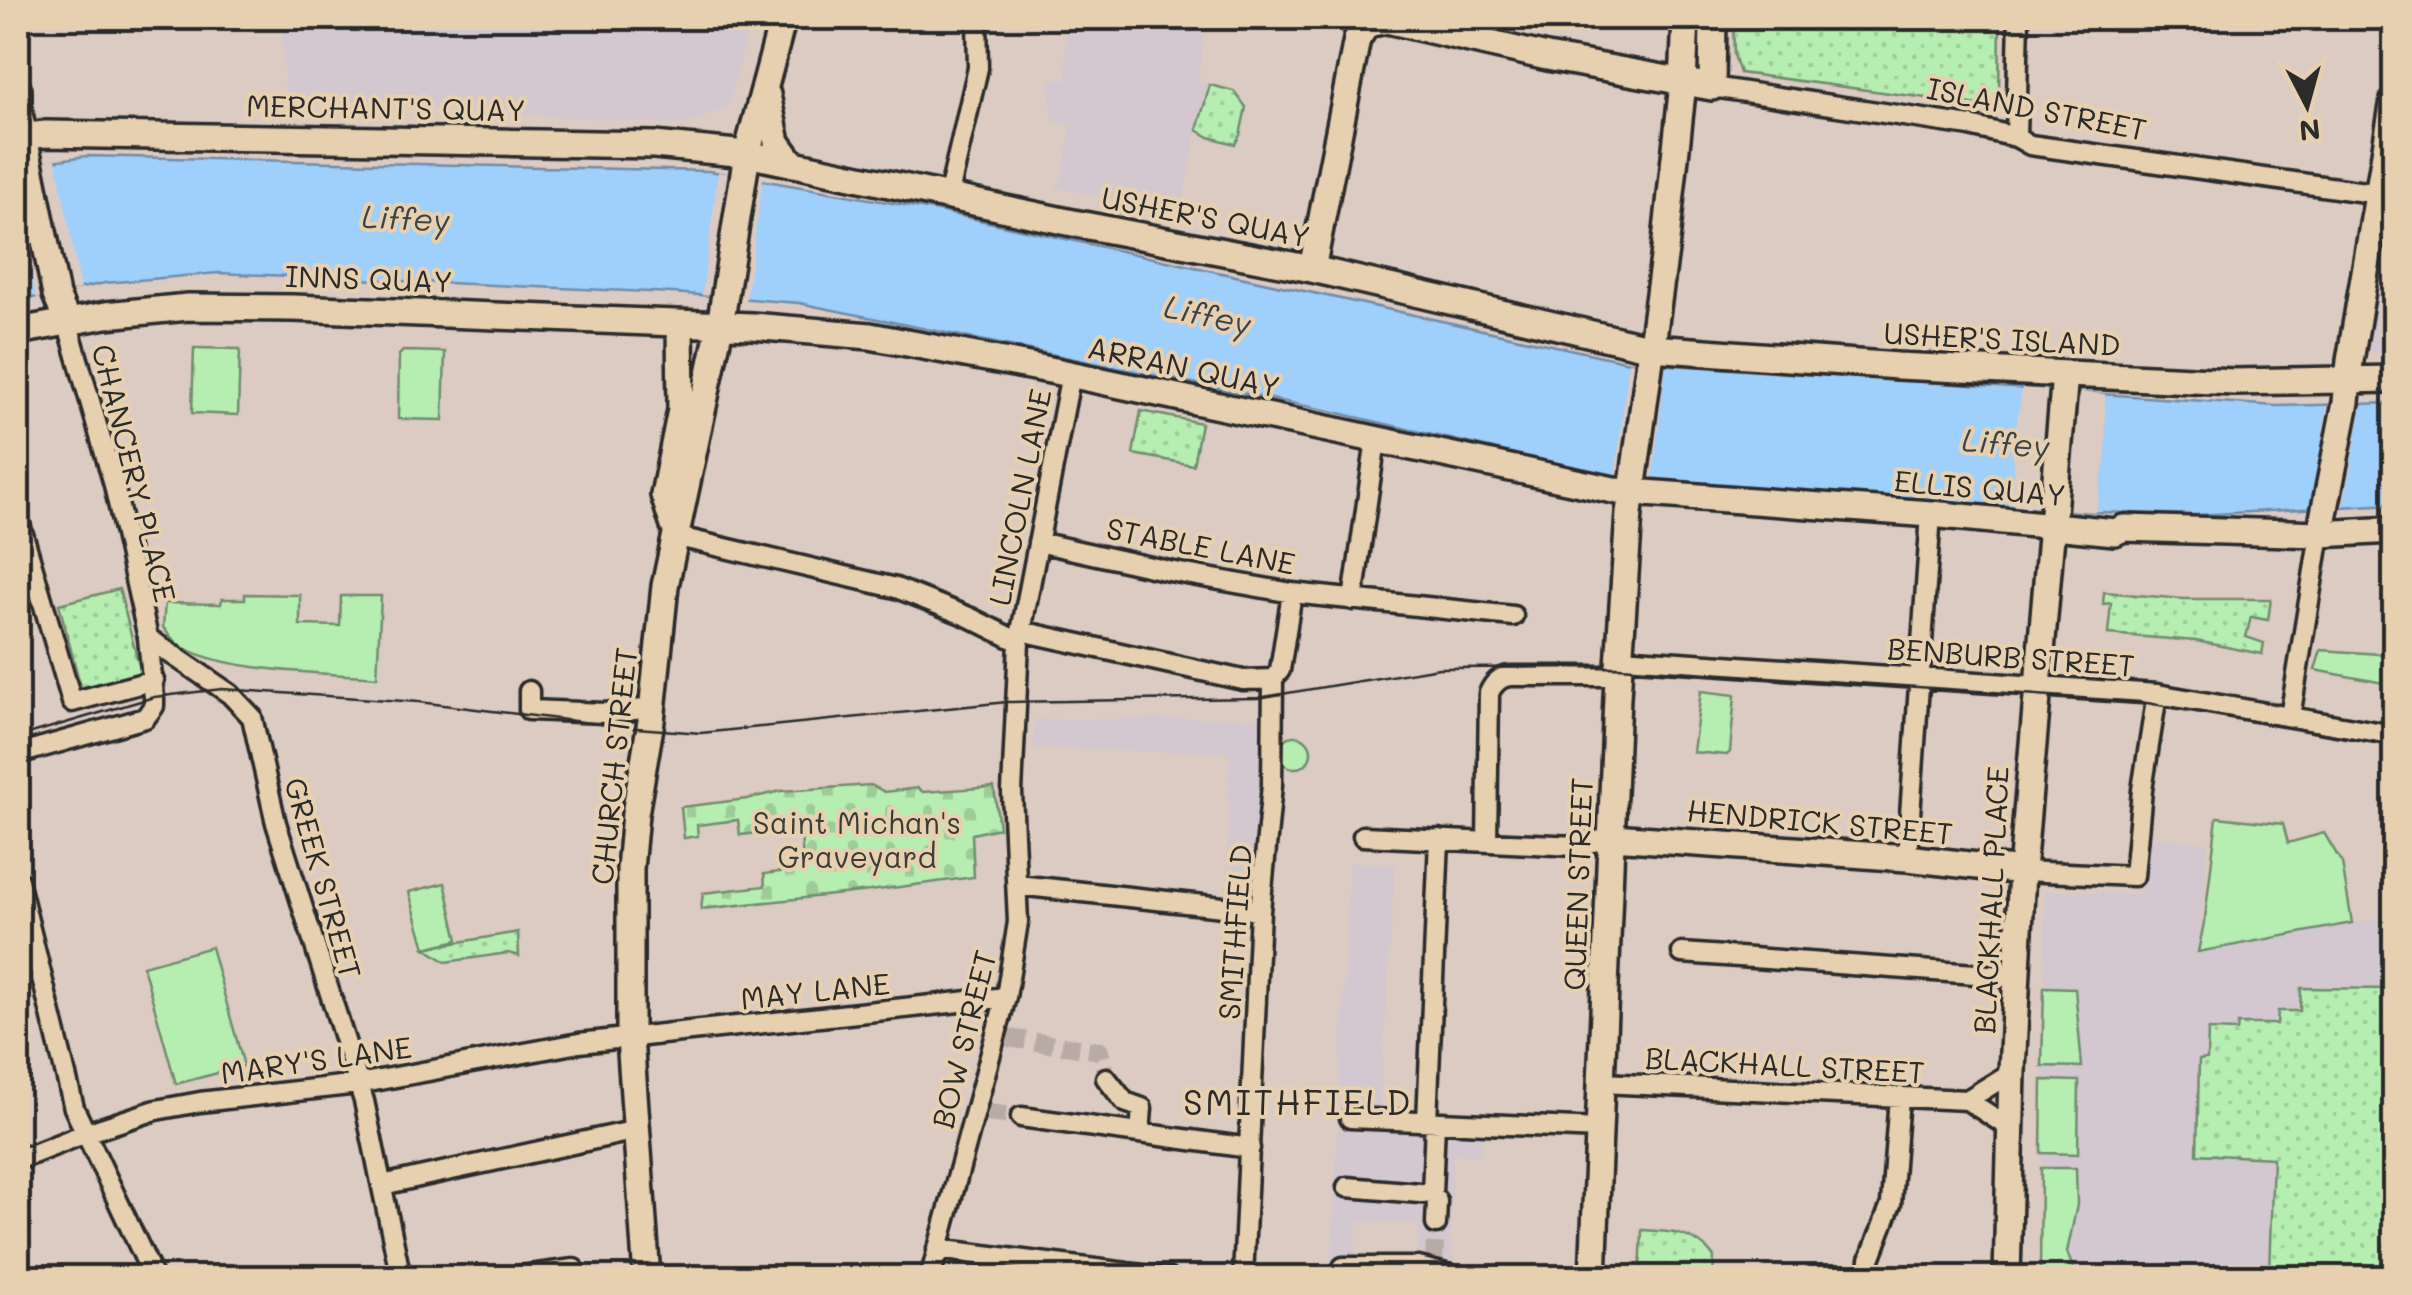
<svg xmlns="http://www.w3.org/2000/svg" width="2412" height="1295" font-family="Mali,sans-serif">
<defs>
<pattern id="cemetery-stones" width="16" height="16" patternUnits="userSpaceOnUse" patternTransform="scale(2.5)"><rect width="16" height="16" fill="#b6eeb2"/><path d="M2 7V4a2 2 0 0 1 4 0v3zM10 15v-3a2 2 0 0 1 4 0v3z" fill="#9dcc99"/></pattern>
<pattern id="park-dots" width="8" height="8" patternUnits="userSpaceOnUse" patternTransform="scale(2.5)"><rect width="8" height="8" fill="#b6eeb2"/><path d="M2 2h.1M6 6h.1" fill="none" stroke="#9dcc99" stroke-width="1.8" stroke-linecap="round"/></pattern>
</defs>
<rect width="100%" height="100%" fill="#dbcbc3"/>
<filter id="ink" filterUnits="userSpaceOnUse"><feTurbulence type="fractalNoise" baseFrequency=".01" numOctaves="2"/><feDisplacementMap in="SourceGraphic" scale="20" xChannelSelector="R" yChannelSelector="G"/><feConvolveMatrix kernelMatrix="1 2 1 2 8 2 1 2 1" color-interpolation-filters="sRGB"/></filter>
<g filter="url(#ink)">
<path fill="#d3c7d0" d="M 281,18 L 751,18 L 728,107 L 685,124 L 286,100 Z
M 1065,18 L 1206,18 L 1198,82 L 1210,85 L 1206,106 L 1202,106 L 1180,214 L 1054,187 L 1061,181 L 1072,126 L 1053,121 L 1049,80 L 1067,80 Z
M 2394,160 L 2394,352 L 2370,352 L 2363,346 Z
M 1278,718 L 1271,899 L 1227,894 L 1229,753 L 1033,748 L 1036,720 Z
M 2144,836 L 2208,843 L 2199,952 L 2352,923 L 2394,918 L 2394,1275 L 2040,1271 L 2046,891 L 2063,891 L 2063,897 L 2067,897 L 2067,891 L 2140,895 Z
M 1350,862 L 1395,865 L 1379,1114 L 1484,1119 L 1480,1155 L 1453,1154 L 1450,1241 L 1455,1268 L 1418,1267 L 1419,1224 L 1357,1221 L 1354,1277 L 1331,1278 Z"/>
<path fill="#b6eeb2" stroke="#708c6e" stroke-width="2.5" d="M 194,348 L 240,349 L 238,415 L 192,413 Z
M 403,351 L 445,352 L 443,420 L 398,419 L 399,355 Z
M 245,594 L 300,595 L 300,625 L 340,626 L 341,596 L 381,596 L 377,677 C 326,673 221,672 179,645 C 172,640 168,634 163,627 L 165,603 L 221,604 L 222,599 L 245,599 Z
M 2321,650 L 2394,655 L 2394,685 L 2315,670 Z
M 1701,691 L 1735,695 L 1730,752 L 1727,755 L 1693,752 Z
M1279 752a16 16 0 1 1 32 0a16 16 0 1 1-32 0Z
M 2217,817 L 2283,824 L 2288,843 L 2324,833 L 2342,863 L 2352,923 L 2198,952 L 2205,918 Z
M 445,883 L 458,940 L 425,948 L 409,892 Z
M 211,947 L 244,1066 L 176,1084 L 143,966 Z
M 2044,987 L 2075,988 L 2082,1067 L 2042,1066 Z
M 2042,1080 L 2079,1081 L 2078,1154 L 2041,1153 Z
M 2041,1168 L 2076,1168 L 2077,1205 L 2067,1252 L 2074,1271 L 2040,1271 Z"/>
<path fill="url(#cemetery-stones)" stroke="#708c6e" stroke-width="2.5" d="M 871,785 L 885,792 L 918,788 L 923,792 L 994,787 L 999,828 L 972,834 L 974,877 L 870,891 L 701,909 L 703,893 L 765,886 L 764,874 L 788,871 L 787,862 L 803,860 L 801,834 L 777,836 L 776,831 L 740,835 L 738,820 L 697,825 L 698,836 L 684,838 L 681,807 L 747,799 L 781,791 Z"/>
<path fill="url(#park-dots)" stroke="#708c6e" stroke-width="2.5" d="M 1733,18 L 2000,18 L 1999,94 L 1993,102 L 1979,105 L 1740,73 L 1734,55 Z
M 1210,85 L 1234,91 L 1246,107 L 1240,135 L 1235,144 L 1209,137 L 1197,130 Z
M 1141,411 L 1201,423 L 1193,465 L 1133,454 Z
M 119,589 L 141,673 L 81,688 L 59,604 Z
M 2104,592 L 2183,599 L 2271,599 L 2268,620 L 2251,617 L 2246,637 L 2264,643 L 2262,654 L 2196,641 L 2108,634 L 2111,603 L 2103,604 Z
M 518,932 L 519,956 L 508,953 L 446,962 L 425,948 Z
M 2301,988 L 2394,989 L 2394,1275 L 2269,1273 L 2273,1158 L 2197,1154 L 2199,1060 L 2207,1059 L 2208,1030 L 2237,1031 L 2238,1024 L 2277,1024 L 2278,1011 L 2300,1011 Z
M 1642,1230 C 1671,1231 1696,1233 1714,1257 L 1713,1277 L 1640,1277 Z"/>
<path fill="#9fcffb" stroke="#718da8" stroke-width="2.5" d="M 86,156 L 709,171 L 938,211 L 1629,362 L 2277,406 L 2394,403 L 2394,504 L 2196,515 L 2096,512 L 1652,482 L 1615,477 L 1330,411 L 799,303 L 673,293 L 218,273 L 105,283 L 18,301 L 18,166 Z"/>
<path fill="#dbcbc3" d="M 56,159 L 81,289 L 36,298 L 18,204 L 18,166 Z
M 718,172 L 763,178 L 746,301 L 702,295 Z
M 1629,362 L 1666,366 L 1652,482 L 1615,477 Z
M 2022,388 L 2105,394 L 2106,454 L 2096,512 L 2013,506 L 2013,448 Z
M 2362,405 L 2343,507 L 2312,509 L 2327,406 Z"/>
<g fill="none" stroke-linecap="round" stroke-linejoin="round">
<path stroke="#b8aba5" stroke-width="18" stroke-dasharray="18 9" stroke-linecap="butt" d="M 1008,1038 L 1100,1051 L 1106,1078
M 988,1113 L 1021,1117
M 1434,1261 L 1436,1224"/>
<g stroke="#2b2b2b" stroke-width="25">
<path id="street" d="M 1712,87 L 1970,126 L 2016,137 L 2030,145 L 2379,194
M 2016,137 L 2019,18
M 948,198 L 978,68 L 977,18
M 67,321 L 114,485 L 148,638 L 230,694 L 252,717 L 276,823 L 364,1101 L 401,1278
M 18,517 L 72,702 L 154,680
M 674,536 L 896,588 L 969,617 L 1019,642
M 1038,542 L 1169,571 L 1292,593 L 1513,616
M 1353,600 L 1376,440
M 1021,631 L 1243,680 L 1273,679
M 1620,658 L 2157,694 L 2394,735
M 529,691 L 529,710 L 605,713 L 653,708
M 2290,717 L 2320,534
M 18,754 L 145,718 L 154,706 L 154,697 L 148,638
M 1363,836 L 1576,846 L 1613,837
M 1487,842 L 1489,693 C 1493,684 1499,677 1510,676 L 1619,676
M 1907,858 L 1931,514
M 2022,871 L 2134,876 L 2142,790 L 2157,694
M 18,880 L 74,1108 L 154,1278
M 1017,885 L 1260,911
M 1682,953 L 2017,977
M 1106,1078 L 1125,1102 L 1142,1108 L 1140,1133
M 1601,1083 L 1967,1100 L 2010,1128
M 1967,1100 L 2012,1072
M 1021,1117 L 1250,1148
M 1350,1118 L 1599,1129
M 1427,1121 L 1439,839
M 18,1160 L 86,1133 L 156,1110 L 200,1102 L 358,1084 L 579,1043 L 1006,997
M 382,1185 L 637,1130
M 1347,1187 L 1432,1194 L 1437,1201 L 1436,1224
M 1432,1194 L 1435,1122
M 937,1249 L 1167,1278
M 1343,1267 L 1418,1267 L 1462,1278
M 507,1278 L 574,1269
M 930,1278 L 1006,997 L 1018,922 L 1012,792 L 1019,642 L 1071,374
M 1243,1278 L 1260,911 L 1272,785 L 1273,679 L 1280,670 L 1292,593
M 1868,1278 L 1870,1259 L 1891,1204 L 1899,1097"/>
</g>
<g stroke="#2b2b2b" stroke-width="32">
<path id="secondary" d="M 18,90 L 18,108 L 56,295 L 67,321
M 767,95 L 777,142 L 793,164
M 18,137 L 46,134 L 654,145 L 747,154 L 1068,222 L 1312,269 L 1652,348 L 1898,366 L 2234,382 L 2394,379
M 1312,269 L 1357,39 L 1367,24 L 1387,20 L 1547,57 L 1712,87 L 1713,18
M 18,331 L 106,315 L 188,307 L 293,308 L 752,326 L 870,336 L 1055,371 L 1618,491 L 1931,514 L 2115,532 L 2124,528 L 2320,534 L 2394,530
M 674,526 L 664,495 L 681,410 L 680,325
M 2320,534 L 2346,402 L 2350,361 L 2394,100
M 1613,837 L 1907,858 L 2022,871
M 647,1278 L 630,1038 L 630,869 L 635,814 L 651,721 L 665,586 L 720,326 L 747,154 L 783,18
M 1593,1278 L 1617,697 L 1629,513 L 1665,250 L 1683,83 L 1686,18
M 2007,1278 L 2012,1072 L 2022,871 L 2065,374"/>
</g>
<use href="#street" stroke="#e7d0b0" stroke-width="18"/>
<use href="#secondary" stroke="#e7d0b0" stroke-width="25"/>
<path stroke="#2b2b2b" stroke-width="2.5" d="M 18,737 L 154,697 L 222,689 L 419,702 L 624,727 L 701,733 L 1007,702 L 1258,698 L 1439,668 L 1619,667 L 2141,702 L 2394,745"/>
</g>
</g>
<g text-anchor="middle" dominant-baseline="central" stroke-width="8" stroke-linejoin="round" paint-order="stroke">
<g font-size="30" fill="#2b2b2b" stroke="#e7d0b0">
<text transform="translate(386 107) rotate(1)">MERCHANT'S QUAY</text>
<text transform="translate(2037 108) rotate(11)">ISLAND STREET</text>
<text transform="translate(1206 216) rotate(11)">USHER'S QUAY</text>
<text transform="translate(369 278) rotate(2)">INNS QUAY</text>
<text transform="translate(2002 338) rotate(3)">USHER'S ISLAND</text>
<text transform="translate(1184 366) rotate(12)">ARRAN QUAY</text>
<text transform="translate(135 473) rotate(76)">CHANCERY PLACE</text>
<text transform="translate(1980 487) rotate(5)">ELLIS QUAY</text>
<text transform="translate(1019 497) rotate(-79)">LINCOLN LANE</text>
<text transform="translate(1201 545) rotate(11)">STABLE LANE</text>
<text transform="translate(2011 656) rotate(4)">BENBURB STREET</text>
<text transform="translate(613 766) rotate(-84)">CHURCH STREET</text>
<text transform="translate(1820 821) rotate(5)">HENDRICK STREET</text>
<text transform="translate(324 878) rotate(74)">GREEK STREET</text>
<text transform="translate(1577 884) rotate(-88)">QUEEN STREET</text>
<text transform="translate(1990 900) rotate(-87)">BLACKHALL PLACE</text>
<text transform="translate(1234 932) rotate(-86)">SMITHFIELD</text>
<text transform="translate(815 990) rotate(-6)">MAY LANE</text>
<text transform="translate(963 1039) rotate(-76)">BOW STREET</text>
<text transform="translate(316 1059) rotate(-8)">MARY'S LANE</text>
<text transform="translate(1785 1064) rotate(3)">BLACKHALL STREET</text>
</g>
<g font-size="30" fill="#393e38" stroke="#e7d0b0">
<text x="857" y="822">Saint Michan's<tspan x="857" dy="34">Graveyard</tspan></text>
</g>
<g font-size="32" font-style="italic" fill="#3c444a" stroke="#e7d0b0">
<text transform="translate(406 217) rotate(3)">Liffey</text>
<text transform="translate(1208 314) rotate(13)">Liffey</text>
<text transform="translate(2006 442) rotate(5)">Liffey</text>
</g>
<g font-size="35" letter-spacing="2.5" fill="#2b2b2b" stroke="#e7d0b0">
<text x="1298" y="1101">SMITHFIELD</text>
</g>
</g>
<rect width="2412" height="1295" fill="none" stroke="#e7d0b0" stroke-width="60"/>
<rect x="30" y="30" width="2352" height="1235" fill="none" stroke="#2b2b2b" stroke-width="4" filter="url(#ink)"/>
<g transform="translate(2307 105) rotate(174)" stroke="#e7d0b0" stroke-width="8" paint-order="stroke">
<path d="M0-8L18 38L0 25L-18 38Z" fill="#2b2b2b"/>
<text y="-15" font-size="28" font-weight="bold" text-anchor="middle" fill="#2b2b2b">N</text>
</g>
</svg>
